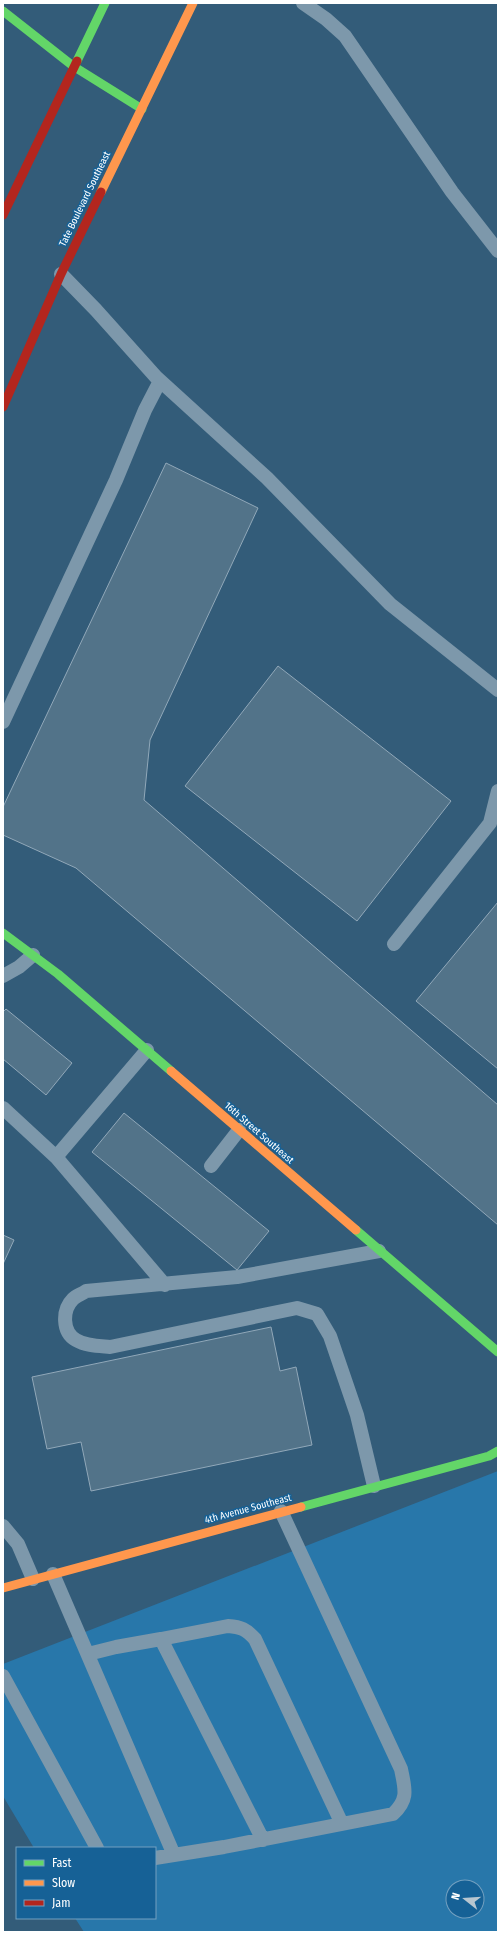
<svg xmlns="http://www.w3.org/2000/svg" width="501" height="1935" font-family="'Fira Sans Condensed',sans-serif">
<rect width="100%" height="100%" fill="#335c79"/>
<path fill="#2877aa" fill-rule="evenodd" d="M 498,1471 L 498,1932 L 84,1932 L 75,1918 L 155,1918 L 155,1848 L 34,1848 L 3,1796 L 3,1664 ZM 453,1887 L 477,1887 L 477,1911 L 453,1911 Z"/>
<path fill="#527389" stroke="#91a8b9" d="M 166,463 L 258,508 L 150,740 L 144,800 L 498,1105 L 498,1225 L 76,868 L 3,835 L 3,807 Z
M 278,666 L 451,801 L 357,921 L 185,786 Z
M 498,902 L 498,1069 L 416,1001 Z
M 6,1009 L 72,1063 L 46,1095 L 3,1059 L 3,1012 Z
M 124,1113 L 269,1231 L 237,1270 L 92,1152 Z
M 3,1235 L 14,1240 L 3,1264 Z
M 271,1327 L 280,1371 L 296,1367 L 312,1445 L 91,1491 L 81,1442 L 47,1449 L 32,1377 Z"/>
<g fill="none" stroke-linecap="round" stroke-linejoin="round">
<path stroke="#7d98ab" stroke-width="14" d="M 303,3 L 326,19 L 345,36 L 452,192 L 498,251
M 61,274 L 96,310 L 156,377 L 267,478 L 390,604 L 498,690
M 3,722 L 116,480 L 145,410 L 160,381
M 394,944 L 490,823 L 498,791
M 3,976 L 19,967 L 33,955
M 147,1050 L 56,1157 L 165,1285
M 3,1108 L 56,1157
M 211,1166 L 239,1130
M 374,1486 L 357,1415 L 330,1336 L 317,1314 L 297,1308 L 110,1347 C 99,1346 86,1346 76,1340 C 62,1332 62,1310 73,1299 C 76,1296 82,1294 86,1291 L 237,1277 L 379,1251
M 3,1526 L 18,1544 L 33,1579
M 53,1574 L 174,1855
M 161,1639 L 228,1626 C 241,1627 246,1629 255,1639 L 342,1824
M 88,1654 L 116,1647 L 161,1639 L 263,1840
M 3,1676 L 97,1848
M 155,1858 L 224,1847 L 393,1814 C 409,1799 405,1789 401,1769 L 281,1511"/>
<path stroke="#63d668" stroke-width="9" d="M 3,11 L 73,66 L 142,109
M 77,61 L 105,3
M 3,933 L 58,974 L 171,1071
M 356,1230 L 498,1352
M 301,1507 L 489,1456 L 498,1451"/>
<path stroke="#ff974d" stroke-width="9" d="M 101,192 L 193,3
M 171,1071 L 356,1230
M 3,1588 L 301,1507"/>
<path stroke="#b3261e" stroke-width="9" d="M 3,215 L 77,61
M 3,407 L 61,274 L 101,192"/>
</g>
<g text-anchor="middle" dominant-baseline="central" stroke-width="3" stroke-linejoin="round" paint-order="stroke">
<g font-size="10" fill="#fff" stroke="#166196">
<text transform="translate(85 199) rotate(-64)">Tate Boulevard Southeast</text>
<text transform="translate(259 1133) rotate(41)">16th Street Southeast</text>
<text transform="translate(248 1509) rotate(-15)">4th Avenue Southeast</text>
</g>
</g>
<rect width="501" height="1935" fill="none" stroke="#ffffff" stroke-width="8"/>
<rect x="16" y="1847" width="140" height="72" fill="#166196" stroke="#73a0c0"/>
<rect x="24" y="1860" width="20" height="6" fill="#63d668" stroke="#73a0c0"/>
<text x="52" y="1867" font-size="12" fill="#ffffff">Fast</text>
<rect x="24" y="1880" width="20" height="6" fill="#ff974d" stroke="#73a0c0"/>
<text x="52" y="1887" font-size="12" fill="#ffffff">Slow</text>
<rect x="24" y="1900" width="20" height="6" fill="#b3261e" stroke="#73a0c0"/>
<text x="52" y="1907" font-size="12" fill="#ffffff">Jam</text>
<g transform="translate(465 1899) rotate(287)"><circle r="19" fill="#166196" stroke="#73a0c0"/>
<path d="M0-3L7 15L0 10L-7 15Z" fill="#b8c6d0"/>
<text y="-6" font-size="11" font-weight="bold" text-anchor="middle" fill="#ffffff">N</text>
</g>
</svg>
